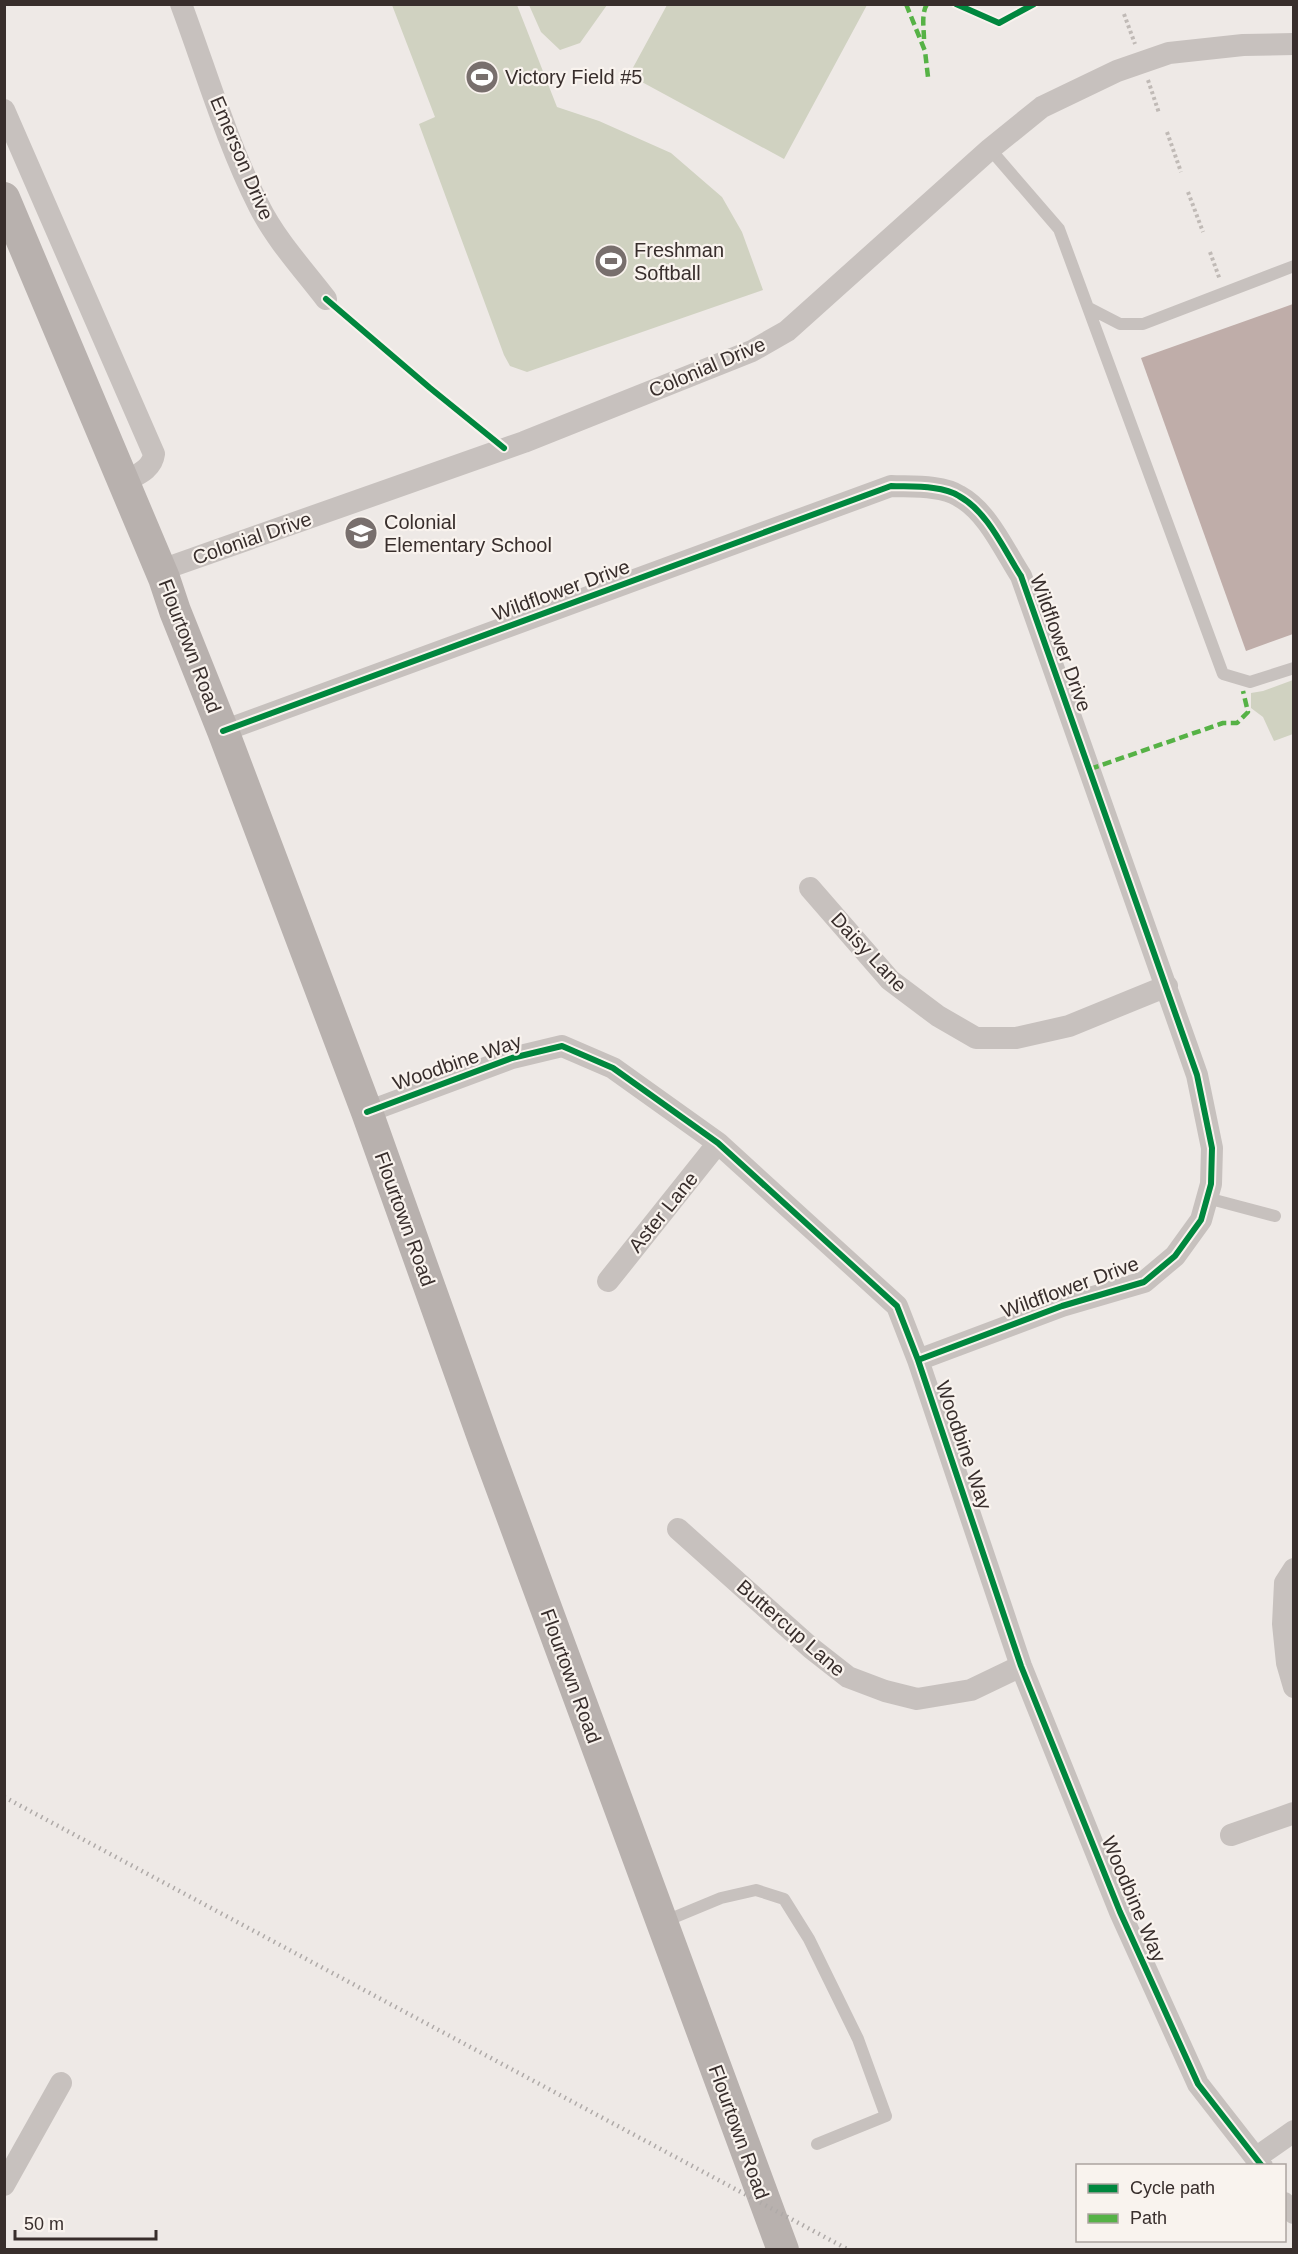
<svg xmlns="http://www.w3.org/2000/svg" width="1298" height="2254" font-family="Arial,sans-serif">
<rect width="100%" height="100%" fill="#eee9e6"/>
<path fill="#d0d2c1" d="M 392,5 L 517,5 L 557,107 L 599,121 L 671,153 L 722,197 L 742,232 L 763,290 L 527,372 L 510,366 L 504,355 L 419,124 L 435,117 Z
M 529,5 L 607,5 L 580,43 L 560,50 L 541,32 Z
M 667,5 L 667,4 L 867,5 L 784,159 L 629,75 Z
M 1293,680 L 1293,734 L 1274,741 L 1263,717 L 1251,708 L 1251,693 L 1263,691 Z"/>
<path fill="#bfada9" d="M 1293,304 L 1293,634 L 1246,651 L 1141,358 Z"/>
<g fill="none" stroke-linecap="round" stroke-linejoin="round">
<path stroke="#c0bab6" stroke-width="4" stroke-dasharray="3 3" stroke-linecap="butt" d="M 1124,14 L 1135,44
M 1148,80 L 1159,113
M 1167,132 L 1181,172
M 1188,192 L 1203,232
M 1210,252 L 1220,280"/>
<path stroke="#c7c1be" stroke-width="12" d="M 990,149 L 1059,229 L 1223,674 L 1250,682 L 1294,668
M 1089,308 L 1120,324 L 1143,324 L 1294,266
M 1207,1198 L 1275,1216
M 663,1922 L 721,1898 L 756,1890 L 784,1899 L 809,1939 L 858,2039 L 886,2116 L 817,2144"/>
<path stroke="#c7c1be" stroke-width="22" d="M 181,4 C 206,71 227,143 259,206 C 276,240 303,269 326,299
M 4,110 L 154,454 C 152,470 136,475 124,482
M 161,570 L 524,442 L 752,351 L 787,331 L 990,149 L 1042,107 L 1117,71 L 1169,53 L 1243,45 L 1294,44
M 223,731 L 891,486 C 911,487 942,485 959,496 C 988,512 1004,550 1021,576 L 1197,1075 L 1212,1148 L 1211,1184 L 1201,1220 L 1175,1256 L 1144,1282 L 1062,1306 L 918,1360
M 810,888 L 890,980 L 938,1016 L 976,1038 L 1016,1038 L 1069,1026 L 1167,986
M 367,1112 L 512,1058 L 562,1046 L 613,1068 L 718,1143 L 897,1306 L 918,1360 L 1021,1666 L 1120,1912 L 1198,2084 L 1262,2166
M 608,1281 L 718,1143
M 678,1529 L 811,1648 L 848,1677 L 885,1691 L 917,1699 L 971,1690 L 1021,1666
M 1294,1569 L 1285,1583 L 1283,1624 L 1287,1663 L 1294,1687
M 1231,1835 L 1294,1813
M 1257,2157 L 1294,2131
M 4,2185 L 61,2083
M 1284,2203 L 1294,2213"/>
<path stroke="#b8b1ae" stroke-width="32" d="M 4,198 L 164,578 L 175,611 L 223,731 L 367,1112 L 484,1440 L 783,2250"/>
<path stroke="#afaaa8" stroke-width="4.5" stroke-dasharray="1.5 4.5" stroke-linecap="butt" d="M 4,1797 L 849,2250"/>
<path stroke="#56b246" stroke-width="4.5" stroke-dasharray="9 4.5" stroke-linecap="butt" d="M 906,4 L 925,51 L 928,77
M 924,39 C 924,29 921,14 927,4
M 1090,769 L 1223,723 L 1237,723 L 1248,712 L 1243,691"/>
<g stroke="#f9f3ee" stroke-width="10">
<path id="cycleway" d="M 956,4 L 999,23 L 1034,4
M 326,299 L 430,388 L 504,448
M 223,731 L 891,486 C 911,487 942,485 959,496 C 988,512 1004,550 1021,576 L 1197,1075 L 1212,1148 L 1211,1184 L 1201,1220 L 1175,1256 L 1144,1282 L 1062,1306 L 918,1360
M 367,1112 L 512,1058 L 562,1046 L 613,1068 L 718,1143 L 897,1306 L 918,1360 L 1021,1666 L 1120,1912 L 1198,2084 L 1262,2166"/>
</g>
<use href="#cycleway" stroke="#00873e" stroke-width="6"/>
</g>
<defs>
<g id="stadium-disc" transform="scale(1.725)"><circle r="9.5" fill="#786f6d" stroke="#f9f3ee"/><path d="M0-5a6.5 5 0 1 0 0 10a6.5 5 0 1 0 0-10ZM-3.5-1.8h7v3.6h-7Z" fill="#fff"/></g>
<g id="school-disc" transform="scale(1.725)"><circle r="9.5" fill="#786f6d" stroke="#f9f3ee"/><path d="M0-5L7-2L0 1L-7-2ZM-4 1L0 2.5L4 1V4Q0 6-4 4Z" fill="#fff"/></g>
</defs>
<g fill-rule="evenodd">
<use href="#stadium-disc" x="482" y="77"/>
<use href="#stadium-disc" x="611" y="261"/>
<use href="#school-disc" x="361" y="533"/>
</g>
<g text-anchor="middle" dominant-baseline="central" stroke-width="4.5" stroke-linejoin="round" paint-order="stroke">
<g font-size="20" fill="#382e2c" stroke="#f9f3ee" text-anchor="start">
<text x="505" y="77">Victory Field #5</text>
<text x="634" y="250">Freshman<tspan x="634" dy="23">Softball</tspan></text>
<text x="384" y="522">Colonial<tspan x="384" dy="23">Elementary School</tspan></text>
</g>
<g font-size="20" fill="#382e2c" stroke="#f9f3ee">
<text transform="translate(242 158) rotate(67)">Emerson Drive</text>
<text transform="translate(707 367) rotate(-23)">Colonial Drive</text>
<text transform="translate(252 538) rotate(-19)">Colonial Drive</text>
<text transform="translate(561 590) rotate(-20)">Wildflower Drive</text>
<text transform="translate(1061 643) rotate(70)">Wildflower Drive</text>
<text transform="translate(190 646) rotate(69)">Flourtown Road</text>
<text transform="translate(869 952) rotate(47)">Daisy Lane</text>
<text transform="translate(457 1062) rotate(-19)">Woodbine Way</text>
<text transform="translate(663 1212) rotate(-51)">Aster Lane</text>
<text transform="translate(405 1219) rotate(70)">Flourtown Road</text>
<text transform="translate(1070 1287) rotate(-20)">Wildflower Drive</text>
<text transform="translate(964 1445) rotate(71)">Woodbine Way</text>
<text transform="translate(791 1628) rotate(41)">Buttercup Lane</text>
<text transform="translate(571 1676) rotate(70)">Flourtown Road</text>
<text transform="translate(1134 1899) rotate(67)">Woodbine Way</text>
<text transform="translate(739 2132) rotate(70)">Flourtown Road</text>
</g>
</g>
<rect width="1298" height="2254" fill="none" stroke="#382e2c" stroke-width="12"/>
<rect x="1076" y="2164" width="210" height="78" fill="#f9f3ee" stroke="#aca4a0" stroke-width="1.5"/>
<rect x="1088" y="2184" width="30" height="9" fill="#00873e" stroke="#aca4a0" stroke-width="1.5"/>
<text x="1130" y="2194" font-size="18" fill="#382e2c">Cycle path</text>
<rect x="1088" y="2214" width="30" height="9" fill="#56b246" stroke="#aca4a0" stroke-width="1.5"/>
<text x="1130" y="2224" font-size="18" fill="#382e2c">Path</text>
<path d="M15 2230v9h141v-9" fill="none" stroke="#382e2c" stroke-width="3"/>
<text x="24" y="2230" font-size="18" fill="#382e2c" stroke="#f9f3ee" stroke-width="4.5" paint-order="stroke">50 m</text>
</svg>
